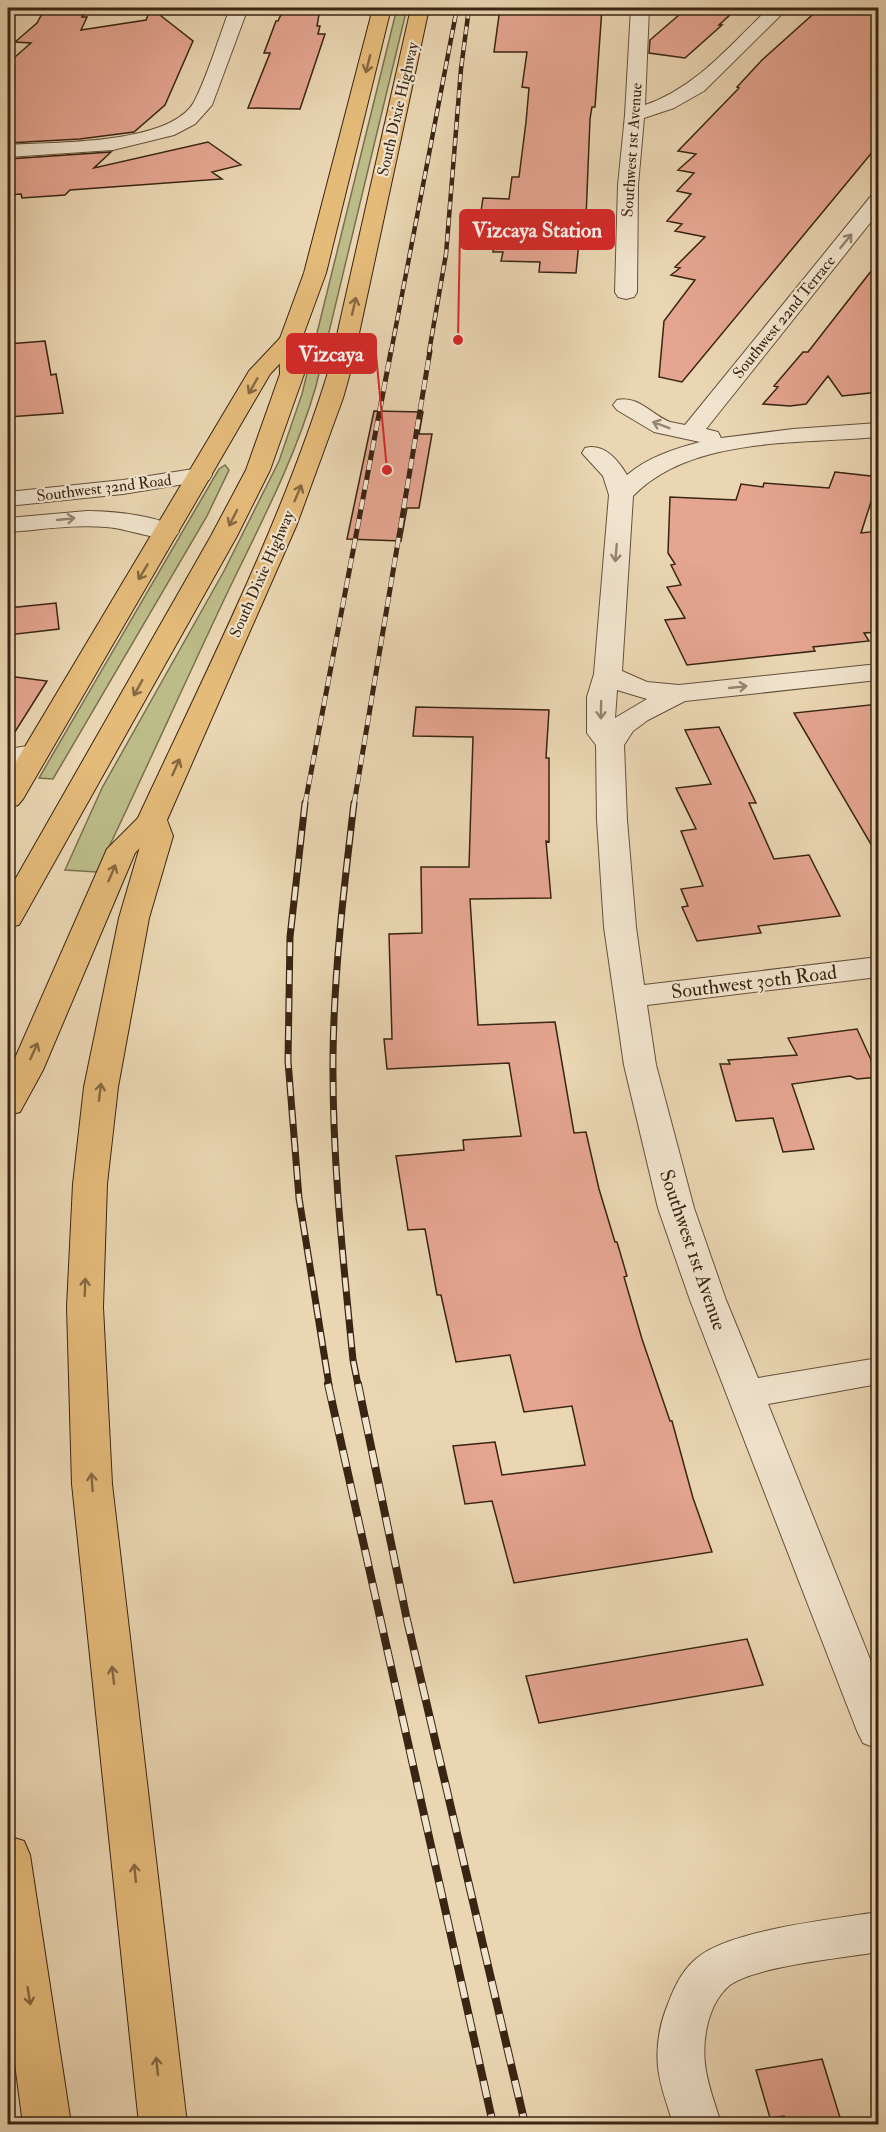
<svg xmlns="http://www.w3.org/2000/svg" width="886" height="2132" font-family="'IM FELL Double Pica',serif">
<rect width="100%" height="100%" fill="#ead6b3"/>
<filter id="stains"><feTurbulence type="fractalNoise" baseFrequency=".00333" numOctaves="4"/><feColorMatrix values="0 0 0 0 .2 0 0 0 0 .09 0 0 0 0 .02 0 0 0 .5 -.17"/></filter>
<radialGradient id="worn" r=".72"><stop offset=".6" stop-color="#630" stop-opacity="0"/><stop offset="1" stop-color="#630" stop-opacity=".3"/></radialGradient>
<path fill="#bcbc89" stroke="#7a704e" stroke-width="1.5" d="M 397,8 L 407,8 L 316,386 C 294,463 256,532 222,604 C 180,693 140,783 97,872 L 65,870 L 102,788 L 224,571 L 279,461 L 302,394 Z
M 225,465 L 229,470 L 207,516 L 53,779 L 39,778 L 219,469 Z"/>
<path fill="#e5a591" stroke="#392513" stroke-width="1.5" d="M 151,8 L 193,41 L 165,105 L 134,132 L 80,139 L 8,143 L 8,63 L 31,43 L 15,42 L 37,23 L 44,10 L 85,12 L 82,17 L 87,17 L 81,30 L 146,20 Z
M 284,8 L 320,9 L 317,26 L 320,26 L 318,34 L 325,34 L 300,109 L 248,108 L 270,53 L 264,53 L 276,21 L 278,21 Z
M 500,8 L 602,8 L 595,107 L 592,107 L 590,119 L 585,242 L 579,241 L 576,273 L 539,272 L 540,262 L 501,261 L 503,252 L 493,252 L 494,239 L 477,239 L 483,198 L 509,199 L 512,177 L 519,177 L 526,122 L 529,88 L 522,87 L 527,52 L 494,52 Z
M 687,8 L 733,12 L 719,25 L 722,25 L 685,58 L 649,53 L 650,40 Z
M 820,8 L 879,8 L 879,144 L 682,382 L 659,377 L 664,321 L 695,280 L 671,275 L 680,268 L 675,267 L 705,237 L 675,231 L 682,224 L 667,221 L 691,194 L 677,191 L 694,173 L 678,170 L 696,154 L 678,151 L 739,88 L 737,87 L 762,60 Z
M 208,142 L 241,165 L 212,172 L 222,179 L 70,190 L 65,195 L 22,198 L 21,194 L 8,195 L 8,159 L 111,152 L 94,168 Z
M 879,261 L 879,392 L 842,396 L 828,376 L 806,404 L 790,406 L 763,404 L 778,387 L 774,386 L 803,352 L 808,352 Z
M 45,341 L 51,375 L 56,374 L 63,413 L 8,417 L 8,344 Z
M 374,411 L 423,412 L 419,434 L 432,434 L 419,508 L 407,508 L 401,541 L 347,539 Z
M 835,472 L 879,477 L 861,533 L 879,531 L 879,632 L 864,633 L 869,641 L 813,647 L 815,651 L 687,665 L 665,620 L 685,618 L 667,587 L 681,585 L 671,565 L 675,564 L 668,553 L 670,497 L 736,500 L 741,484 L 763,487 L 764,483 L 829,488 Z
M 56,603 L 59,629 L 8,635 L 8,608 Z
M 8,676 L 47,681 L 8,743 Z
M 879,704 L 879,858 L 794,713 Z
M 416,707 L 549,710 L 546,758 L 549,758 L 549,842 L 546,841 L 551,898 L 470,899 L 478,1025 L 555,1022 L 574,1133 L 586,1132 L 599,1189 L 615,1242 L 617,1242 L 627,1276 L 624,1277 L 642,1339 L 670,1421 L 672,1421 L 693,1498 L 712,1552 L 514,1583 L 492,1501 L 465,1504 L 453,1446 L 495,1442 L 502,1475 L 585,1465 L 572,1406 L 524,1412 L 510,1355 L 456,1362 L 441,1295 L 437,1295 L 425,1229 L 408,1230 L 396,1156 L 464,1150 L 463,1140 L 521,1136 L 509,1063 L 387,1069 L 384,1039 L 392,1039 L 389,934 L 422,933 L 421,867 L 469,867 L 473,737 L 413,736 Z
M 719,727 L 756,803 L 749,803 L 774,859 L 809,855 L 840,916 L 758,926 L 761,933 L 697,941 L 682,907 L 688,906 L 681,889 L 703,886 L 681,831 L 696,829 L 676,788 L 711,784 L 685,730 Z
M 857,1029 L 879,1077 L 857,1079 L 850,1076 L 792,1084 L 814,1149 L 783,1152 L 773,1118 L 736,1121 L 720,1064 L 730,1064 L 728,1060 L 797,1055 L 788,1038 Z
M 747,1639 L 763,1685 L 539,1723 L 526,1676 Z
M 822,2059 L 842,2124 L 787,2124 L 784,2116 L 770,2118 L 756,2070 Z"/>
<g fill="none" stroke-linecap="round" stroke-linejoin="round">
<g stroke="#65513b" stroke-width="2">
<path id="street" d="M 230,8 L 248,8 L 212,105 L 195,124 L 174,135 L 113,150 L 8,157 L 8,145 C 52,142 170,145 194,102 C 208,75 219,37 230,8 Z
M 631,8 L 649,8 L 645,105 C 696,88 731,44 769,8 L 788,8 L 704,91 L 674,108 L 644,118 L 638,185 L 637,292 L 634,297 L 626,299 L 618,297 L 615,292 L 618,185 L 625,115 Z
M 878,194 L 878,213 L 706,429 L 718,432 L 721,438 L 793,429 L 878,423 L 878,437 C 801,444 691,436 633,496 L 622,671 L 647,682 L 679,685 L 878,664 L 878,680 L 685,701 L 648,720 L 633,731 L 624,745 L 627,820 L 636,927 L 644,985 L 878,957 L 878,977 L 647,1005 L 656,1065 L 694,1208 L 726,1300 L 758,1378 L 878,1358 L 878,1384 L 768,1404 L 878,1679 L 878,1749 L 863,1743 L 857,1731 L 690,1300 L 658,1208 L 624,1065 L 604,927 L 597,820 L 596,745 L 587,733 L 587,697 L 594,674 L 609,495 L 603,476 L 582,453 L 585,448 C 604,443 618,460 627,475 C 648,457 674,449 700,442 L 654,432 L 617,410 L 613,405 L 617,400 C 638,395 652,415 670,422 C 675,423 680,424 685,425 L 871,196 ZM 617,690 L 647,699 L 615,718 Z
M 200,468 L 209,470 L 212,475 L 209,480 L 123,494 L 8,506 L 8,492 L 123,480 Z
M 87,511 C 108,511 167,515 179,532 L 175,537 C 158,542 127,528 106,527 C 73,524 40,530 8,532 L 8,518 Z
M 34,745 L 44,748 L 48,754 L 44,760 L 8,765 L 8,749 Z
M 878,1912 L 878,1952 C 844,1958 756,1966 730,1985 C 707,2004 701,2043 706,2071 C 709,2089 716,2106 721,2124 L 673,2124 C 668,2106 660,2087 658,2067 C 656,2046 660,2023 668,2004 C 674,1987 683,1969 697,1958 C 730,1930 833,1919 878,1912 Z"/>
</g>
<g stroke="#392513" stroke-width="2">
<path id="primary" d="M 290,334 L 298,336 L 301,341 L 270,374 L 23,799 L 18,805 L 8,808 L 8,775 L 249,371 L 282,336 Z
M 152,811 L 162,814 L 167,820 L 135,853 L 43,1070 L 20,1112 L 8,1115 L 8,1074 L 107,849 L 142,814 Z"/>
</g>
<g stroke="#392513" stroke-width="2">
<path id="highway" d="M 373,8 L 391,8 L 326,273 L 301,341 L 304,374 L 270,470 L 237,536 L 23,918 L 19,925 L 8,927 L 8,892 L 211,536 L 246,470 L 280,374 L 279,341 L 304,273 Z
M 411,8 L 429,8 L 352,366 L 343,398 L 297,524 L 167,820 L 173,836 L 149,918 L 118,1087 L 107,1184 L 103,1307 L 112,1484 L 187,2124 L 139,2124 L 72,1484 L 67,1307 L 73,1184 L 84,1087 L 119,918 L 143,836 L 137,820 C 206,671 282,523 330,366 Z
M 8,1836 L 24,1841 L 30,1855 L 71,2124 L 23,2124 L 8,2012 Z"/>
</g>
<use href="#street" fill="#f1e4ce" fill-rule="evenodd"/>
<use href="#primary" fill="#e5bb7a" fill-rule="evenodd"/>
<use href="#highway" fill="#e5bb7a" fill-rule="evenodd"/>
<g stroke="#392513" stroke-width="4.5">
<path id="rail-far3" d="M 391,352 L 457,8
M 429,352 L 446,254 L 461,69 L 469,8"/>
</g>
<g stroke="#392513" stroke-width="5">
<path id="rail-far2" d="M 305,804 L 391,351
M 354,804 L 430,351"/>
</g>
<g stroke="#392513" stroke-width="7">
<path id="rail-far1" d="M 305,803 L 290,937 L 288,1061 L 299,1198 L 329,1385
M 354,803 C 344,887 334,971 333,1056 C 332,1158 343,1259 353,1360 L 358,1385"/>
</g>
<g stroke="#392513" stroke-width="8">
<path id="rail" d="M 328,1384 L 493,2124
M 358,1384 L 407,1620 L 525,2124"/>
</g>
<use href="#rail-far3" stroke="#f1e4ce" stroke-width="3" stroke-dasharray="8" stroke-linecap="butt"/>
<use href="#rail-far2" stroke="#f1e4ce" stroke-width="4" stroke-dasharray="10" stroke-linecap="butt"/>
<use href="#rail-far1" stroke="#f1e4ce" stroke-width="4.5" stroke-dasharray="14" stroke-linecap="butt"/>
<use href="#rail" stroke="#f1e4ce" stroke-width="6" stroke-dasharray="17" stroke-linecap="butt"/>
</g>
<defs><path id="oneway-shaft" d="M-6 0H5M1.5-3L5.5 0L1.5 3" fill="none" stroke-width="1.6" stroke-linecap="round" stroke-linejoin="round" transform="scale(1.5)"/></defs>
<g stroke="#866841">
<use href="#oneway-shaft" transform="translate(368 64) rotate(104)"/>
<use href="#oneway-shaft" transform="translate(354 306) rotate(-77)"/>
<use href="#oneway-shaft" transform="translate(253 386) rotate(120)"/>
<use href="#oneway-shaft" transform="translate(298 493) rotate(-67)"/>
<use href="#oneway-shaft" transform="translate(233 518) rotate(117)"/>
<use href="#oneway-shaft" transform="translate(143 572) rotate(121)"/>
<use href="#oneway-shaft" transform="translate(138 688) rotate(119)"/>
<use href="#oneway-shaft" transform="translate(176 767) rotate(-66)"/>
<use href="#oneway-shaft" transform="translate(112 873) rotate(-67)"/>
<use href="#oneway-shaft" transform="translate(34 1051) rotate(-66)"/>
<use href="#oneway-shaft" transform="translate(100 1092) rotate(-83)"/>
<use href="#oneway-shaft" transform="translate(85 1287) rotate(-88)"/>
<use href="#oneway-shaft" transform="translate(92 1482) rotate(-94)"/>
<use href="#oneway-shaft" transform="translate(113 1675) rotate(-97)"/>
<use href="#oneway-shaft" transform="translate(135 1873) rotate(-96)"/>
<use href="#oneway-shaft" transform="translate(29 1996) rotate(81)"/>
<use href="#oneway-shaft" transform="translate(157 2066) rotate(-96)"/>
</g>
<g stroke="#958470">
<use href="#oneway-shaft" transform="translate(846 241) rotate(-51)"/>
<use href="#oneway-shaft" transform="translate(661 425) rotate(-159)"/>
<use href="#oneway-shaft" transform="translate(66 519) rotate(-6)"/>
<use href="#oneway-shaft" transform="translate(616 553) rotate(95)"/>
<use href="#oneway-shaft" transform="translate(738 687) rotate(-6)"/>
<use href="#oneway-shaft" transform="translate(601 710) rotate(91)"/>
</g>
<g text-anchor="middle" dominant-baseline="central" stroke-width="4.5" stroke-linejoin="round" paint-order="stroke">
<g font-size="16" fill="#392513" stroke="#f1e4ce">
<text transform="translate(398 109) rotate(-77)">South Dixie Highway</text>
<text transform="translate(632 150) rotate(-86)">Southwest 1st Avenue</text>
<text transform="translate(784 317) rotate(-51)">Southwest 22nd Terrace</text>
<text transform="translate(104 488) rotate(-7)">Southwest 32nd Road</text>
<text transform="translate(262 574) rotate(-66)">South Dixie Highway</text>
</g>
<g font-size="20" fill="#392513" stroke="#f1e4ce">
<text transform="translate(754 982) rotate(-7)">Southwest 30th Road</text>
<text transform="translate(693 1250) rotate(71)">Southwest 1st Avenue</text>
</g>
</g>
<path fill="none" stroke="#d62828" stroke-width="2" d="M458 340L460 230M387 470L376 354"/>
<g fill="#d62828" stroke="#f1e4ce" stroke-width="2">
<circle cx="458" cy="340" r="6"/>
<circle cx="387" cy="470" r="6"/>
</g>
<g fill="#d62828" stroke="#d62828" stroke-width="2">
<rect x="460" y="210" width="154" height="39" rx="6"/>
<rect x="287" y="334" width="89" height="39" rx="6"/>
</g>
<g font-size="21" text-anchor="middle" font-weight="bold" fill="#fff">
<text x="537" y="237">Vizcaya Station</text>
<text x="331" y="361">Vizcaya</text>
</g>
<rect width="886" height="2132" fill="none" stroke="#ead6b3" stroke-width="30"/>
<rect x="9" y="9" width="868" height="2114" fill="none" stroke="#392513" stroke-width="3"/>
<rect x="15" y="15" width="856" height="2102" fill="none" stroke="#392513" stroke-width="1.5"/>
<rect width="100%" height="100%" filter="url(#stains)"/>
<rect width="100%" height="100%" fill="url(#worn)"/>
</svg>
